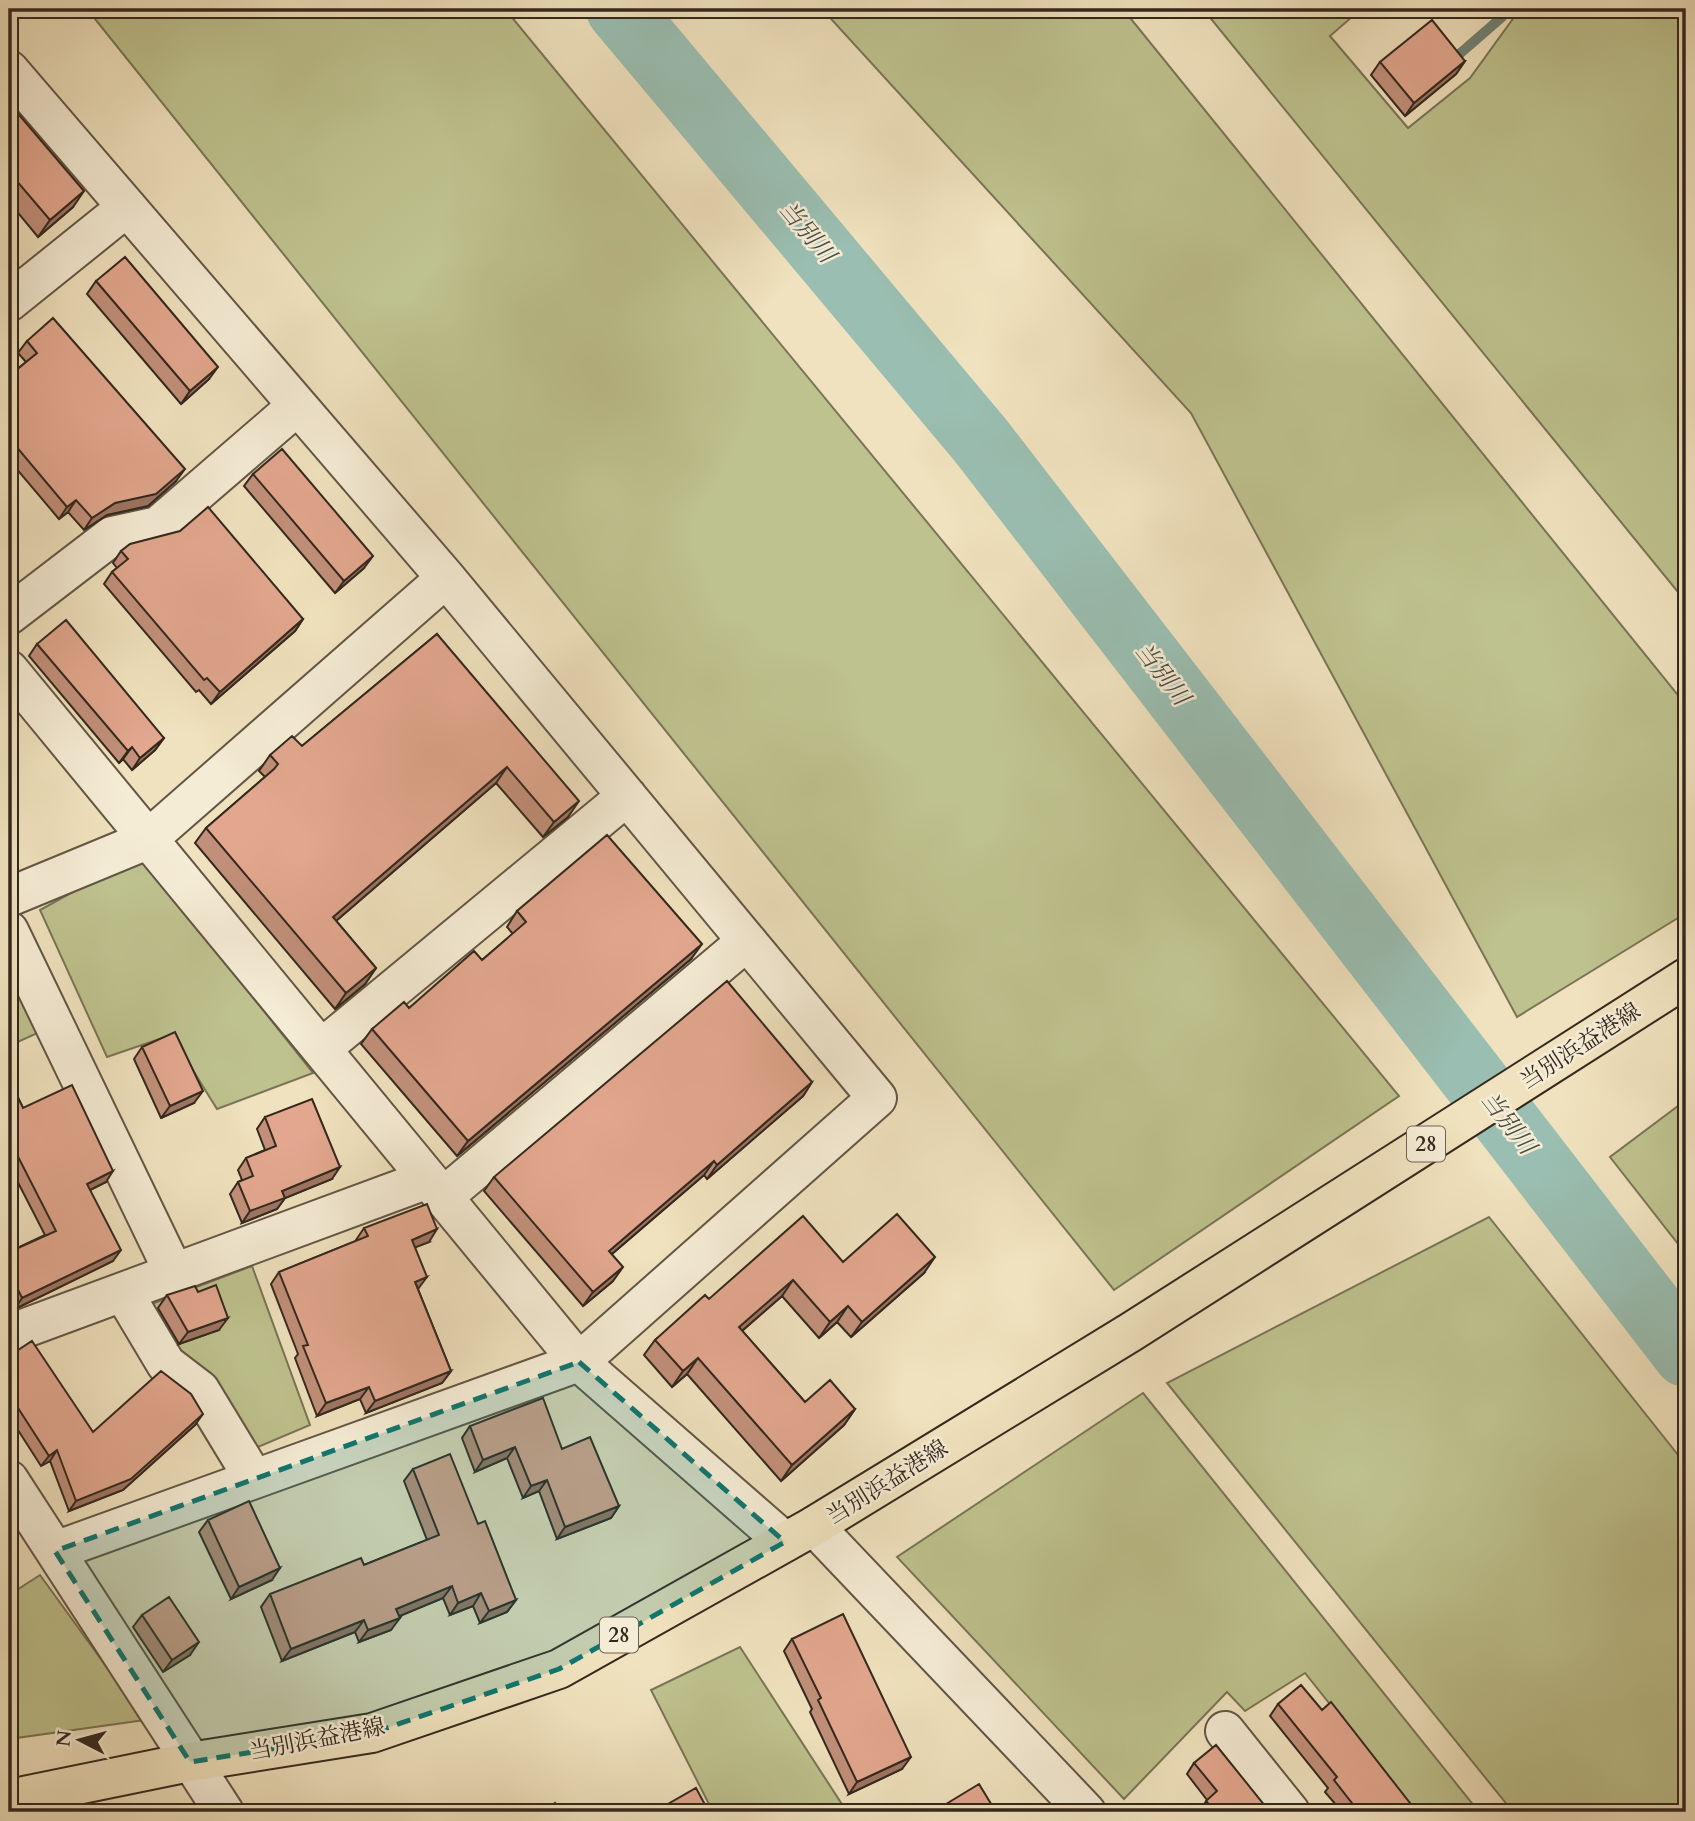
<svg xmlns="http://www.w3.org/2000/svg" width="1695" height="1821" font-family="Cardo,'Noto Serif JP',serif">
<rect width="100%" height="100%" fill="#f0e2be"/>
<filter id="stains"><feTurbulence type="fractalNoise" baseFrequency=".00286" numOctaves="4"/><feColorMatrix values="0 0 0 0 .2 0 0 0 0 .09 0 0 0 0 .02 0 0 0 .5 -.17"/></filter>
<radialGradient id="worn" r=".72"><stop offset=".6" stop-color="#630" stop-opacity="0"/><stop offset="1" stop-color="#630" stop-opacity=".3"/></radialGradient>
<path fill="#bec28e" stroke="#797556" stroke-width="2" d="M 87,9 L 505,9 L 1399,1096 L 1114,1290 Z
M 822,9 L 1123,9 L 1686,705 L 1686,913 L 1517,1017 L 1191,413 Z
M 1203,9 L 1361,9 L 1330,36 L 1408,128 L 1470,78 L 1520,9 L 1686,9 L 1686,595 L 1682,597 Z
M 140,855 L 313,1073 L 217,1109 L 171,1035 L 107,1057 L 40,910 Z
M 9,960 L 44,1030 L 9,1046 Z
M 1686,1100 L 1686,1254 L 1610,1157 Z
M 1489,1217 L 1686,1465 L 1686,1812 L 1513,1812 L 1167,1383 Z
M 252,1266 L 310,1425 L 253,1449 L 169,1355 L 141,1308 Z
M 1143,1393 L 1479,1812 L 1416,1812 L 1305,1673 L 1245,1711 L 1227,1692 L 1124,1799 L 897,1557 Z
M 40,1575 L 145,1720 L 9,1739 L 9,1595 Z
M 740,1647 L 847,1812 L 713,1812 L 651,1690 Z"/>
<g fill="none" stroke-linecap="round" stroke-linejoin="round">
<path stroke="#718276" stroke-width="10" d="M 1456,57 L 1502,17 L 1507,9"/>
<path stroke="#9abeb1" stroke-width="66" d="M 619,9 L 981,441 L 1686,1354"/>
<g stroke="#635646" stroke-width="42">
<path id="minor" d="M 9,70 L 446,578 L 877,1098 L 579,1362 L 55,1551
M 9,302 L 127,207
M 9,615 L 112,536 L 158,526 L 297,406
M 9,670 L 579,1362 L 785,1542
M 9,897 L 147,840 L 446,578
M 9,931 L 174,1273
M 321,1049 L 627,796
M 443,1197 L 747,941
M 123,1292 L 166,1364 L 200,1390 L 254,1479
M 9,1334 L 428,1179
M 9,1480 L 224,1812
M 814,1526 L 1086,1812
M 1225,1731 L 1290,1812"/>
</g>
<g stroke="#34281e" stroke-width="42">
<path id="major" d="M 9,1799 L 190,1762 L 372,1733 L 559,1669 L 814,1526 L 1131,1332 L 1686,978"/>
</g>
<use href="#minor" stroke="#f5ecd5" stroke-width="38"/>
<use href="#major" stroke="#f0e2be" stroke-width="38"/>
</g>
<path fill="#c2907a" stroke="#34281e" stroke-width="2" d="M 1465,61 L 1456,74 L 1405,116 L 1371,75 L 1380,62 Z
M 9,103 L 73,207 L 38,237 L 9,202 Z
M 96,281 L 209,379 L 181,404 L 87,294 Z
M 27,341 L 176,481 L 148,506 L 107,515 L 84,530 L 68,512 L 59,519 L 9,460 L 9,376 L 26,362 L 18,353 Z
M 253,474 L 364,568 L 335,593 L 244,486 Z
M 121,551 L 303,619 L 295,631 L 211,704 L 199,690 L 196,692 L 104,584 L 112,572 L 117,568 L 113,563 Z
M 437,634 L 568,817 L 543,837 L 496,783 L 336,921 L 376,968 L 365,984 L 335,1009 L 195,843 L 206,828 L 265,777 L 259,771 L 270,755 L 302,746 Z
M 37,644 L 164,738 L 155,750 L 132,770 L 123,759 L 119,763 L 29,656 Z
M 517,911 L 691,959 L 457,1156 L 361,1044 L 372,1029 L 409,1008 L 482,960 L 513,934 L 507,927 Z
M 142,1047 L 194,1103 L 161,1118 L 134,1059 Z
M 9,1079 L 23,1108 L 106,1182 L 90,1190 L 113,1261 L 15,1309 L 9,1297 L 9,1252 L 45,1235 L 9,1165 Z
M 812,1082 L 803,1096 L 707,1179 L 704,1175 L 612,1254 L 613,1281 L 583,1306 L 484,1191 L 494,1177 Z
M 265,1117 L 332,1179 L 285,1198 L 277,1209 L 242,1223 L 230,1194 L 238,1182 L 242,1180 L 238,1170 L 246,1158 L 265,1150 L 257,1129 Z
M 364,1228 L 429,1242 L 415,1247 L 418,1289 L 451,1371 L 442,1383 L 366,1413 L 360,1399 L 317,1416 L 295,1358 L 298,1354 L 271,1284 L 279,1272 L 356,1241 L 356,1240 Z
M 843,1262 L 924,1273 L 851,1337 L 837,1322 L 819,1338 L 782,1296 L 742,1331 L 805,1402 L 855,1409 L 844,1425 L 781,1481 L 687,1374 L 672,1387 L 644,1355 L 655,1340 L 709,1299 Z
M 198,1292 L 219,1330 L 179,1344 L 158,1308 L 167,1295 Z
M 9,1356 L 93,1432 L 195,1425 L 123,1490 L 69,1511 L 50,1461 L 41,1466 L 9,1416 Z
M 470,1426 L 562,1449 L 619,1506 L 611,1518 L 557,1539 L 539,1491 L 523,1498 L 507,1458 L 475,1472 L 462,1438 Z
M 413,1469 L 478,1524 L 516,1600 L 507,1612 L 480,1623 L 473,1606 L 450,1615 L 443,1598 L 399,1616 L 391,1630 L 359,1642 L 355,1632 L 282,1661 L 261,1607 L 270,1594 L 364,1565 L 427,1540 L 404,1481 Z
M 208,1520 L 272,1580 L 231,1599 L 199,1532 Z
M 142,1615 L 190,1655 L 163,1672 L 133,1627 Z
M 792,1639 L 902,1769 L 849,1794 L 810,1712 L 812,1709 L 784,1651 Z
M 1278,1704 L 1322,1710 L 1417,1812 L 1342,1812 L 1325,1792 L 1328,1788 L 1270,1716 Z
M 1194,1763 L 1270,1812 L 1199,1812 L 1207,1800 L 1187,1774 Z"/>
<path fill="#9e7563" stroke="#34281e" stroke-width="2" d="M 1465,61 L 1456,74 L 1405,116 L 1414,103 Z
M 84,191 L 73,207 L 38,237 L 50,220 Z
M 218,367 L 209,379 L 181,404 L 190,391 Z
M 185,469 L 176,481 L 148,506 L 107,515 L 84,530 L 92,518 L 115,503 Z
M 76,500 L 68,512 L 59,519 L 67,507 Z
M 373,556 L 364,568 L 335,593 L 344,581 Z
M 303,619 L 295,631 L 211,704 L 220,692 Z
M 164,738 L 155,750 L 132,770 L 140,758 Z
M 132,747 L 123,759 L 119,763 L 128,751 Z
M 507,767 L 496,783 L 322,933 L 333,917 Z
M 579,801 L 568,817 L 543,837 L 554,822 Z
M 702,944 L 691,959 L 457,1156 L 468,1141 Z
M 376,968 L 365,984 L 335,1009 L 346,993 Z
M 812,1082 L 803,1096 L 707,1179 L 717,1165 Z
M 203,1091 L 194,1103 L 161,1118 L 170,1106 Z
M 714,1161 L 704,1175 L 599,1265 L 609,1251 Z
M 340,1167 L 332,1179 L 285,1198 L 277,1209 L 242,1223 L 250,1211 L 282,1191 Z
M 113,1171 L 106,1182 L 80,1195 L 87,1184 Z
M 437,1229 L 429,1242 L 404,1252 L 412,1240 Z
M 121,1250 L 113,1261 L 15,1309 L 22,1298 Z
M 935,1257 L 924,1273 L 851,1337 L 862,1322 Z
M 623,1267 L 613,1281 L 583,1306 L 593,1292 Z
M 427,1277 L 418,1289 L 415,1282 Z
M 793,1280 L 782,1296 L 728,1343 L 739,1327 Z
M 848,1306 L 837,1322 L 819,1338 L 830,1322 Z
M 228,1318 L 219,1330 L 179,1344 L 188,1332 Z
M 698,1358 L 687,1374 L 672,1387 L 683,1371 Z
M 451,1371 L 442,1383 L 366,1413 L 375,1401 Z
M 369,1387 L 360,1399 L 317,1416 L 326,1403 Z
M 855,1409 L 844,1425 L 781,1481 L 792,1465 Z
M 203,1414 L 195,1425 L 123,1490 L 69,1511 L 76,1501 Z
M 515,1447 L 507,1458 L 475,1472 L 483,1460 Z
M 57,1450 L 50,1461 L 41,1466 L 49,1456 Z
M 547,1480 L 539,1491 L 523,1498 L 531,1486 Z
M 619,1506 L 611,1518 L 557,1539 L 565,1527 Z
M 280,1568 L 272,1580 L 231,1599 L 239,1587 Z
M 452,1586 L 443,1598 L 388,1621 L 396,1609 Z
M 481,1593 L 473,1606 L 450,1615 L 458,1603 Z
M 516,1600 L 507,1612 L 480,1623 L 489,1611 Z
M 400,1618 L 391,1630 L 359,1642 L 368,1630 Z
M 364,1620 L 355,1632 L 282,1661 L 291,1649 Z
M 199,1642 L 190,1655 L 163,1672 L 172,1660 Z
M 911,1757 L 902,1769 L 849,1794 L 857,1782 Z"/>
<path fill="#e2a78e" stroke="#34281e" stroke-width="2" d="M 1432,20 L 1465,61 L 1414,103 L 1380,62 Z
M 9,103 L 84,191 L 50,220 L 9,172 Z
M 125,257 L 218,367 L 190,391 L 96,281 Z
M 53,318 L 185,469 L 156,494 L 115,503 L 92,518 L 76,500 L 67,507 L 9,438 L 9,376 L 37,353 L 27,341 Z
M 282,449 L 373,556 L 344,581 L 253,474 Z
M 208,507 L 303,619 L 220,692 L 207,678 L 204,680 L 112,572 L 128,559 L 121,551 L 130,544 L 180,531 Z
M 9,544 L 14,550 L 9,554 Z
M 66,620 L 164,738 L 140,758 L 132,747 L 128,751 L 37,644 Z
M 437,634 L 579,801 L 554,822 L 507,767 L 333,917 L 376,968 L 346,993 L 206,828 L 274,769 L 278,764 L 270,755 L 292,736 L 302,746 Z
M 607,835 L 702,944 L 468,1141 L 372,1029 L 404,1002 L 409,1008 L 474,951 L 482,960 L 526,922 L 517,911 Z
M 727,981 L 812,1082 L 717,1165 L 714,1161 L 609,1251 L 623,1267 L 593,1292 L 494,1177 Z
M 175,1032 L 203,1091 L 170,1106 L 142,1047 Z
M 9,1079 L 23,1108 L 72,1085 L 113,1171 L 87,1184 L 121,1250 L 22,1298 L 9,1271 L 9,1252 L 56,1231 L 9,1139 Z
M 312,1099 L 340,1167 L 282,1191 L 285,1198 L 250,1211 L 238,1182 L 253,1176 L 246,1158 L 276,1146 L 265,1117 Z
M 427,1204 L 437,1229 L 412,1240 L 427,1277 L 415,1282 L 451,1371 L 375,1401 L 369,1387 L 326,1403 L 303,1346 L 308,1345 L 279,1272 L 368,1236 L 364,1228 Z
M 897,1214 L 935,1257 L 862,1322 L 848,1306 L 830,1322 L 793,1280 L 739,1327 L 805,1402 L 830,1380 L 855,1409 L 792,1465 L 698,1358 L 683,1371 L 655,1340 L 705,1295 L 709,1299 L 803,1216 L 843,1262 Z
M 216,1285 L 228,1318 L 188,1332 L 167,1295 L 195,1286 L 198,1292 Z
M 32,1341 L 93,1432 L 161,1371 L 191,1394 L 203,1414 L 131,1479 L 76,1501 L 57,1450 L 49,1456 L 9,1394 L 9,1356 Z
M 543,1398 L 562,1449 L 590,1437 L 619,1506 L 565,1527 L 547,1480 L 531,1486 L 515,1447 L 483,1460 L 470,1426 Z
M 450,1454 L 478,1524 L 485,1521 L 516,1600 L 489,1611 L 481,1593 L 458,1603 L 452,1586 L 396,1609 L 400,1618 L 368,1630 L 364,1620 L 291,1649 L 270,1594 L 361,1558 L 364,1565 L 439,1535 L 413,1469 Z
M 249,1501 L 280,1568 L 239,1587 L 208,1520 Z
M 169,1597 L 199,1642 L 172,1660 L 142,1615 Z
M 843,1614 L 911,1757 L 857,1782 L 818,1700 L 821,1698 L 792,1639 Z
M 1301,1685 L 1322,1710 L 1331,1702 L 1417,1812 L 1359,1812 L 1334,1780 L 1337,1777 L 1278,1704 Z
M 1216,1745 L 1270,1812 L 1215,1812 L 1206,1801 L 1217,1791 L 1194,1763 Z
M 979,1784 L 996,1812 L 933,1812 Z
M 696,1788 L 709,1812 L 654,1812 Z
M 555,1803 L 563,1812 L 544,1812 Z"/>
<path fill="#0f766e" fill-opacity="0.2" stroke="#0f766e" stroke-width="5" stroke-dasharray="14 9" stroke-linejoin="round" d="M 579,1362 L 785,1542 L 559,1669 L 372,1733 L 190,1762 L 55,1551 Z"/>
<g text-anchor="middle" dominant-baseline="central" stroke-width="5" stroke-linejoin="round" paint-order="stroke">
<g fill="#f5ecd5" stroke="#6e6355" stroke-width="2">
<rect x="1407" y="1126.5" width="38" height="35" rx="5"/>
<rect x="600" y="1617.5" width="38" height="35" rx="5"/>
</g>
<g font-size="21" font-weight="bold" fill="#34281e">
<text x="1426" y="1144">28</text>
<text x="619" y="1635">28</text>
</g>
<g font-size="23" fill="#34281e" stroke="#f5ecd5">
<text transform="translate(1580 1046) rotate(-33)">当別浜益港線</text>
<text transform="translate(887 1482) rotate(-32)">当別浜益港線</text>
<text transform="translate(317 1739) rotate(-11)">当別浜益港線</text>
</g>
<g font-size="24" font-style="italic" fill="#4e4e43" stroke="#f5ecd5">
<text transform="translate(807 232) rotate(50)">当別川</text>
<text transform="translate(1162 674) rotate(52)">当別川</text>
<text transform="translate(1508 1123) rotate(52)">当別川</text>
</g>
</g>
<rect width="1695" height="1821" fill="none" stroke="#f0e2be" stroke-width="35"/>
<rect x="10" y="10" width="1674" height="1800" fill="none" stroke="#34281e" stroke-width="3.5"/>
<rect x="18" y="18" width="1660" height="1786" fill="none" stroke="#34281e" stroke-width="2"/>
<g transform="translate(80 1740) rotate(276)" stroke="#f5ecd5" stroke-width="5" paint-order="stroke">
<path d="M0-5L12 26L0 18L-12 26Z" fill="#34281e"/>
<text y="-10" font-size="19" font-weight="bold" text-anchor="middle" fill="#34281e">N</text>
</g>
<rect width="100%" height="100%" filter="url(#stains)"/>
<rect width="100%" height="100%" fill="url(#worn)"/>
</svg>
